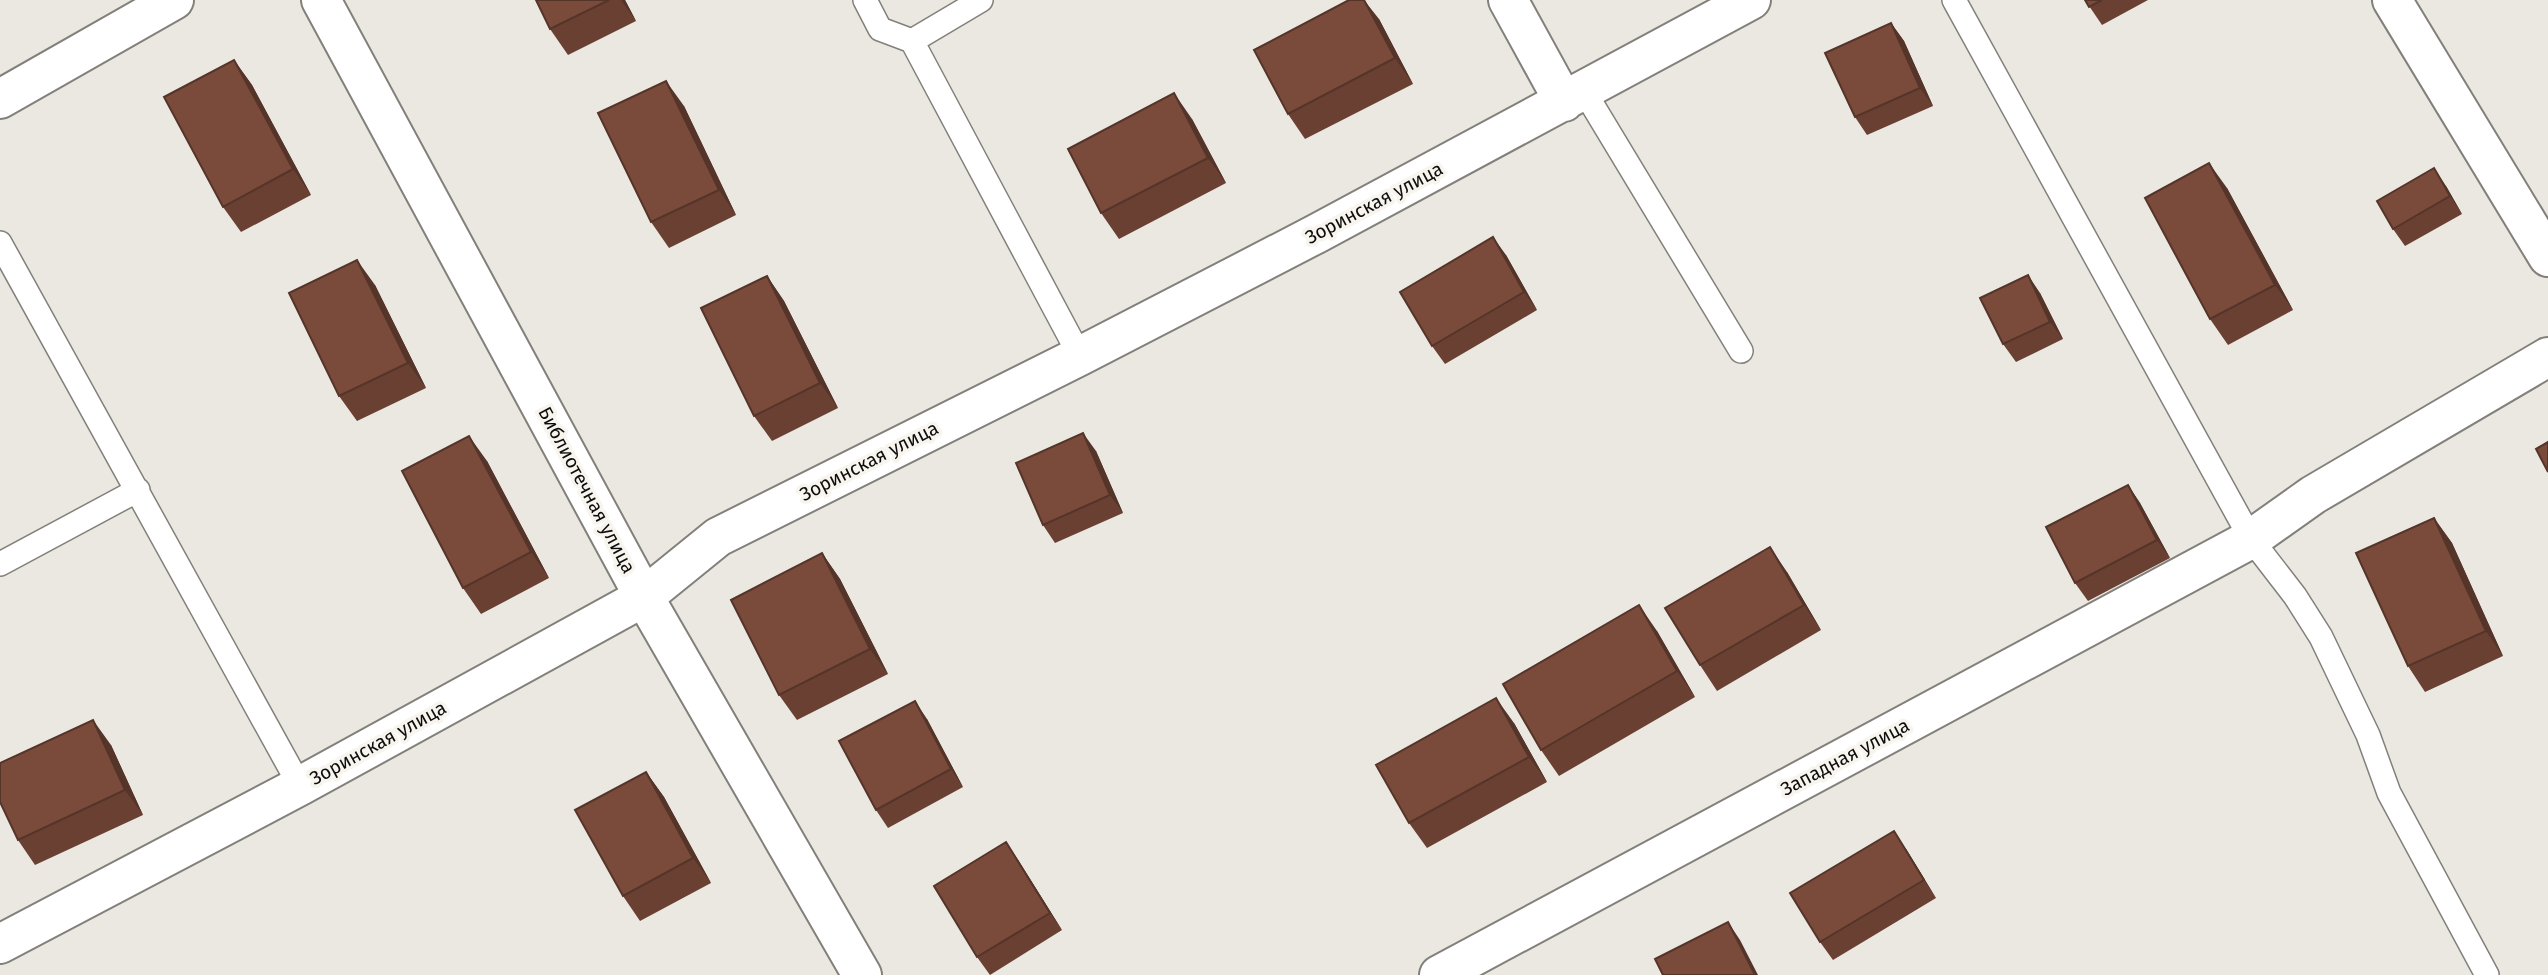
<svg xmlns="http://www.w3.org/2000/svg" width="2548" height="975" font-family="'Fira Sans',sans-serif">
<rect width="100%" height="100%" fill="#ebe8e2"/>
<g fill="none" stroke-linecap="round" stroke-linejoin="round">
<g stroke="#83807b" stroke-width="26">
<path id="lane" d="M 865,0 L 880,29 L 912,41 L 1080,356
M 1954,0 L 2251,539 L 2295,596 L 2321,637 L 2368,735 L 2389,793 L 2487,975
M 912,41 L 981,0
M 1584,91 L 1741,351
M 0,243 L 300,786
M 0,564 L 138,490"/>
</g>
<g stroke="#83807b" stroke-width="42">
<path id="street" d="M 321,0 L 644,597 L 862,975
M 1508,0 L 1564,102
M 2392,0 L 2548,257
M 0,99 L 174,0
M 0,944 L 300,786 L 644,597 L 718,537 L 1080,356 L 1316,234 L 1751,0
M 1439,975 L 2251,539 L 2313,495 L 2548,357"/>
</g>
<use href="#lane" stroke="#fff" stroke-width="23"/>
<use href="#street" stroke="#fff" stroke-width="38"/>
</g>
<path fill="#694032" d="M 536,0 L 625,0 L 636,21 L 568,55 L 550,29 Z
M 2085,0 L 2148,0 L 2102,25 Z
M 1379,19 L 1413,84 L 1305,139 L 1288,114 Z
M 1891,23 L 1904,41 L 1933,106 L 1867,135 L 1855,117 Z
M 234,60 L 252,85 L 311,195 L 241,232 L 223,207 Z
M 684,106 L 736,215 L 669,248 L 651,222 Z
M 1192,119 L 1226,183 L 1119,239 L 1101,213 Z
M 2446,186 L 2462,214 L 2405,246 L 2393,229 Z
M 2227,188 L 2293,310 L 2228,345 L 2210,319 Z
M 1506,255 L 1537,310 L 1445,364 L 1432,346 Z
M 767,276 L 784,301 L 838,408 L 772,441 L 754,416 Z
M 375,285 L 426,388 L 357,421 L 339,396 Z
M 2040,293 L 2063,339 L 2016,362 L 2003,344 Z
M 1096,451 L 1123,513 L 1055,543 L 1043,525 Z
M 487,461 L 549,578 L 481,614 L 463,588 Z
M 2128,485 L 2140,503 L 2170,558 L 2088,601 L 2075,583 Z
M 2434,518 L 2452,543 L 2503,656 L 2425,692 L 2408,666 Z
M 822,553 L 840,579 L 888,674 L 797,720 L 779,695 Z
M 1787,572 L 1821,630 L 1717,691 L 1700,665 Z
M 1657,631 L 1695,697 L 1559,776 L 1541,750 Z
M 927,719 L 963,787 L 888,828 L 876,810 Z
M 1514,723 L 1547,782 L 1427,848 L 1409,823 Z
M 111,745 L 143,815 L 35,865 L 18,840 Z
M 646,772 L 664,797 L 711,883 L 640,921 L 623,896 Z
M 1906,849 L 1936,898 L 1833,960 L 1820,942 Z
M 1018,860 L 1062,930 L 990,975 L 977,957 Z"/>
<path fill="#553429" d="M 621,0 L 625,0 L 636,21 Z
M 1364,0 L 1379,19 L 1413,84 L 1395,58 Z
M 1891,23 L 1904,41 L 1933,106 L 1920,88 Z
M 234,60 L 252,85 L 311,195 L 293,169 Z
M 666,81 L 684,106 L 736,215 L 719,190 Z
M 1174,93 L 1192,119 L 1226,183 L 1208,158 Z
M 2209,163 L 2227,188 L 2293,310 L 2275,285 Z
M 2434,168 L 2446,186 L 2462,214 L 2450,196 Z
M 1493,237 L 1506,255 L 1537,310 L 1524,292 Z
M 357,260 L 375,285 L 426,388 L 408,363 Z
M 2028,275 L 2040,293 L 2063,339 L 2050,322 Z
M 767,276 L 784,301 L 838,408 L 820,383 Z
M 1083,433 L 1096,451 L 1123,513 L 1110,495 Z
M 469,436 L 487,461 L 549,578 L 531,552 Z
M 2128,485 L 2140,503 L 2170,558 L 2157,540 Z
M 2434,518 L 2452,543 L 2503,656 L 2486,631 Z
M 1770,547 L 1787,572 L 1821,630 L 1804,605 Z
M 822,553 L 840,579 L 888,674 L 870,649 Z
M 1639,605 L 1657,631 L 1695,697 L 1677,671 Z
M 1496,698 L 1514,723 L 1547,782 L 1529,757 Z
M 915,701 L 927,719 L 963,787 L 951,769 Z
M 93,720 L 111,745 L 143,815 L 125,790 Z
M 646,772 L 664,797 L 711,883 L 693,858 Z
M 1894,831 L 1906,849 L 1936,898 L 1924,880 Z
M 1006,842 L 1018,860 L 1062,930 L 1050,913 Z
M 1728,922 L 1740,940 L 1758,975 L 1755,975 Z"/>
<path fill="#7a4b3a" stroke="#553429" stroke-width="2" d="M 536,0 L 609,0 L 550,29 Z
M 1349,0 L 1364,0 L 1395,58 L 1288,114 L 1254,50 Z
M 2085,0 L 2102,0 L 2089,7 Z
M 1891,23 L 1920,88 L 1855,117 L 1825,53 Z
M 234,60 L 293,169 L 223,207 L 164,97 Z
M 666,81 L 719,190 L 651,222 L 598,113 Z
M 1174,93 L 1208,158 L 1101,213 L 1068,149 Z
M 2209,163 L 2275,285 L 2210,319 L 2145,198 Z
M 2434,168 L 2450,196 L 2393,229 L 2377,201 Z
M 1493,237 L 1524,292 L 1432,346 L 1400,292 Z
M 357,260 L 408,363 L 339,396 L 289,293 Z
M 2028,275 L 2050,322 L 2003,344 L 1980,298 Z
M 767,276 L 820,383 L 754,416 L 701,308 Z
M 1083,433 L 1110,495 L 1043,525 L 1016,463 Z
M 469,436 L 531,552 L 463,588 L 402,471 Z
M 2548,442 L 2548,472 L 2536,449 Z
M 2128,485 L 2157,540 L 2075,583 L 2046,527 Z
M 2434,518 L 2486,631 L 2408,666 L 2356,553 Z
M 1770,547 L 1804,605 L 1700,665 L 1665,608 Z
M 822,553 L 870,649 L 779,695 L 731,600 Z
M 1639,605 L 1677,671 L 1541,750 L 1503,684 Z
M 1496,698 L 1529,757 L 1409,823 L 1376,765 Z
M 915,701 L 951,769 L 876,810 L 839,741 Z
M 93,720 L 125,790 L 18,840 L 0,802 L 0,763 Z
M 646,772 L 693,858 L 623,896 L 575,810 Z
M 1894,831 L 1924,880 L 1820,942 L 1790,893 Z
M 1006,842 L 1050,913 L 977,957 L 934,886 Z
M 1728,922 L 1755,975 L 1663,975 L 1655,959 Z"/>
<g text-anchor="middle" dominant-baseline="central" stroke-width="7" stroke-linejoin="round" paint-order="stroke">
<g font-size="19" fill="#0e0d0c" stroke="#f8f5ef">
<text transform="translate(1374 203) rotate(-28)">Зоринская улица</text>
<text transform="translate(869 461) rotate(-27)">Зоринская улица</text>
<text transform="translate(587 490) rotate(62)">Библиотечная улица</text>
<text transform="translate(378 743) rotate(-29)">Зоринская улица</text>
<text transform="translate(1845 757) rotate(-28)">Западная улица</text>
</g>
</g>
</svg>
